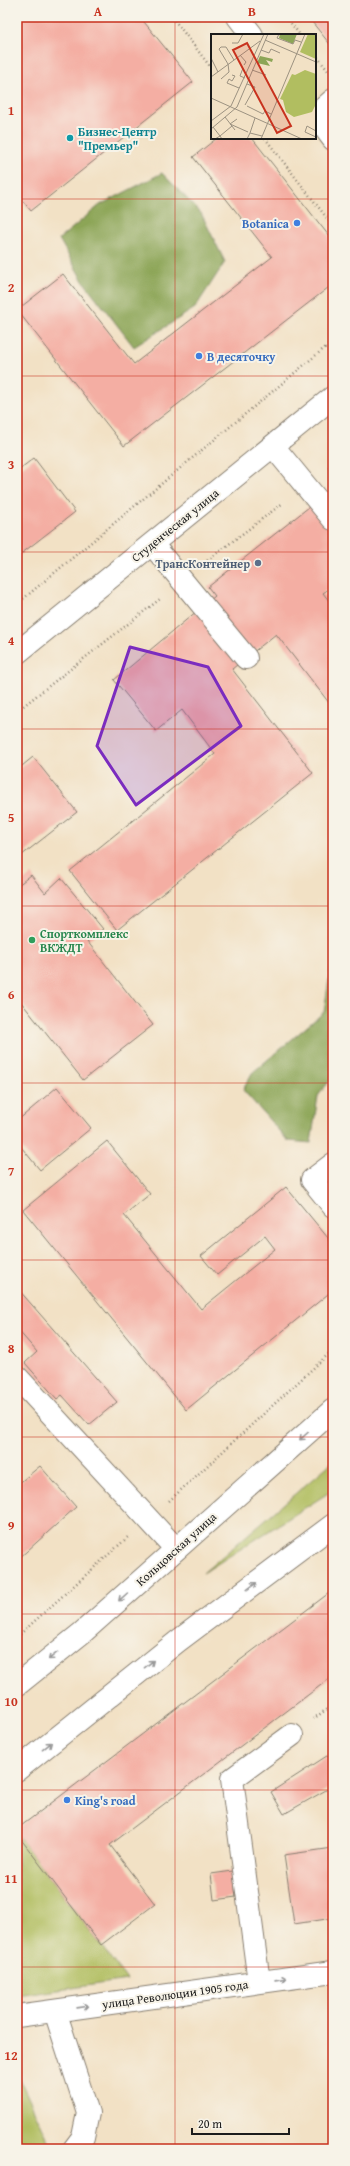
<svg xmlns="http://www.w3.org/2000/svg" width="350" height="2166" font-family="'Gentium Book Plus',serif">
<rect width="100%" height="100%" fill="#f7f3e8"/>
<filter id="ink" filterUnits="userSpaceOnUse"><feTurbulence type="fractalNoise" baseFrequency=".025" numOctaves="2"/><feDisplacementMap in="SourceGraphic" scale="8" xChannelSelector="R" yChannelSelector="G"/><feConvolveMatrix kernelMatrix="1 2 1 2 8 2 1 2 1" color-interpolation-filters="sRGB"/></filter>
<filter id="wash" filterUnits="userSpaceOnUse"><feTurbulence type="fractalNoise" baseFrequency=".012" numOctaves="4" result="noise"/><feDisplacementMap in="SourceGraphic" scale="16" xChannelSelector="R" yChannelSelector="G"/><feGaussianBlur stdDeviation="0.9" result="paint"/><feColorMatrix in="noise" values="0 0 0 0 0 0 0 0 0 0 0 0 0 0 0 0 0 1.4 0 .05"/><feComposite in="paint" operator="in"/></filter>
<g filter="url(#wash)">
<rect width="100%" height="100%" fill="#f2e1c5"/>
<path fill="#b1be60" stroke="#666d3e" d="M 333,1461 L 333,1490 L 203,1573 L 331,1463 Z
M 17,1834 L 127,1980 L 17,1996 Z
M 17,2073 L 52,2149 L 17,2149 Z"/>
<path fill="#8ca556" stroke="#546039" d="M 162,173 L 201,213 L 225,262 L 195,308 L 134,347 L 83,281 L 59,239 L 100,205 Z
M 333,953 L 333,1076 L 318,1096 L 311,1143 L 288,1141 L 243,1090 L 252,1073 L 324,1012 Z"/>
<g id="blocks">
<path fill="#f4aea3" d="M 17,17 L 140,17 L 193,82 L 31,211 L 17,194 Z
M 308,17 L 333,17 L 333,48 Z
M 217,138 L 252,138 L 333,241 L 333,284 L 124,446 L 17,310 L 63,274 L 134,364 L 272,257 L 193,157 Z
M 34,458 L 75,512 L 17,557 L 17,471 Z
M 309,507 L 333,507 L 333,586 L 323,593 L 333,606 L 333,708 L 276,634 L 232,669 L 313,773 L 117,930 L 70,871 L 215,754 L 182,710 L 156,731 L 114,680 L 215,596 L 208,587 Z
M 33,757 L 77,812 L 17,859 L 17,770 Z
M 31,875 L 45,893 L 61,878 L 103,929 L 87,941 L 153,1025 L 83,1080 L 17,997 L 17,886 Z
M 57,1087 L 91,1128 L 40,1170 L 17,1142 L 17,1121 Z
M 107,1141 L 150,1194 L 124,1215 L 201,1309 L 275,1249 L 265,1236 L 217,1275 L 201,1256 L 286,1187 L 333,1244 L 333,1290 L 186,1410 L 23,1210 Z
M 18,1289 L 117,1402 L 89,1425 L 62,1395 L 57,1399 L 25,1363 L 37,1352 L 17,1329 Z
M 40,1466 L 76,1507 L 17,1560 L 17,1485 Z
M 333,1590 L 333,1676 L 110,1845 L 155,1904 L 101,1945 L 17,1834 L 17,1829 Z
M 333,1752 L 333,1786 L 284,1814 L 271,1792 Z
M 333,1848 L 333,1918 L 294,1924 L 284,1855 Z
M 233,1871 L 236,1897 L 214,1900 L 211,1874 Z"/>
</g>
</g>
<g filter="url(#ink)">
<use href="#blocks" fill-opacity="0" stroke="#877e70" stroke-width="1"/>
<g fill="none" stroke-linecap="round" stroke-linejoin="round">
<g stroke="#877e70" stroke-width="24">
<path id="minor" d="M 238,17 L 252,35
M 315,115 L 333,139
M 315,116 L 333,100
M 273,446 L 333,519
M 152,544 L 246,658
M 17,653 L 333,397
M 333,1164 L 312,1180 L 333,1206
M 17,1377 L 176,1549
M 259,1982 L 232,1779 L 292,1735
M 55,2011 L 88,2113 L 83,2137 L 74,2149
M 17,2016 L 333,1972"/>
</g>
<g stroke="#877e70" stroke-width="24">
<path id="major" d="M 17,1685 L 83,1632 L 333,1410
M 17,1770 L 178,1641 L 333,1525"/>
</g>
<path stroke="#877e70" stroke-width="2.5" stroke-dasharray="1 3" stroke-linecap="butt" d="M 172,17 L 212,69
M 286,17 L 300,35
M 315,54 L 329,72
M 265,138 L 333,226
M 328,468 L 333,464
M 204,563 L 283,503
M 17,604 L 333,341
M 17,711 L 160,599
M 169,1501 L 333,1350
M 17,1637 L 128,1537
M 313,1719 L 333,1705"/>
<use href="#minor" stroke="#fff" stroke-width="22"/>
<use href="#major" stroke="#fff" stroke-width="22"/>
</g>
<defs><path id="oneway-shaft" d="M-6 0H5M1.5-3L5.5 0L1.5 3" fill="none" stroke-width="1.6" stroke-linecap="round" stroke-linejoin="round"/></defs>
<g stroke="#999">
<use href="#oneway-shaft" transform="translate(304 1436) rotate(138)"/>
<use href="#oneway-shaft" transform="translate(252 1586) rotate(-37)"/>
<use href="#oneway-shaft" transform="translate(123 1597) rotate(138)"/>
<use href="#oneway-shaft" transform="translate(53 1656) rotate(141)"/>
<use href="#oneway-shaft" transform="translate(149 1664) rotate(-39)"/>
<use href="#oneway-shaft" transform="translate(47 1746) rotate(-39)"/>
<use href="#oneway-shaft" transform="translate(281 1979) rotate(-8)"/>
<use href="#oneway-shaft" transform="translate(83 2007) rotate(-8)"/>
</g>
</g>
<path fill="#7b2cbf" fill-opacity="0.2" stroke="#7b2cbf" stroke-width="3" stroke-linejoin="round" d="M 130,647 L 208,667 L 241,726 L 136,805 L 97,746 Z"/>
<path fill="none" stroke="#c8321e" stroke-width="1" stroke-opacity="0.55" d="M 175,17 L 175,2149M 17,199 L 333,199M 17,376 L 333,376M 17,552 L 333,552M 17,729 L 333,729M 17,906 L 333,906M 17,1083 L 333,1083M 17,1260 L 333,1260M 17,1437 L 333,1437M 17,1614 L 333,1614M 17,1790 L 333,1790M 17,1967 L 333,1967"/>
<circle fill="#0f9aa8" stroke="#f7f3e8" stroke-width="1.5" cx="70" cy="138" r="4"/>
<g fill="#3f7fe0" stroke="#f7f3e8" stroke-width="1.5">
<circle cx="297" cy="223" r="4"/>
<circle cx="199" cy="356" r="4"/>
<circle cx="67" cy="1800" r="4"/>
</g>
<circle fill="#5c6f8a" stroke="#f7f3e8" stroke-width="1.5" cx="258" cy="563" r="4"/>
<circle fill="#2e9e5b" stroke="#f7f3e8" stroke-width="1.5" cx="32" cy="940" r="4"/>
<g text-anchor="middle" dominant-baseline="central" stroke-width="4" stroke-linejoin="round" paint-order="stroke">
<g font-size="12" font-weight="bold" fill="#0d838f" stroke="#f7f3e8" text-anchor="start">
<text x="78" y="131">Бизнес-Центр<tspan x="78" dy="14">"Премьер"</tspan></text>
</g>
<g font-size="12" font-weight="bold" fill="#366cbe" stroke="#f7f3e8" text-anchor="start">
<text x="289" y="223" text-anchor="end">Botanica</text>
<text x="207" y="356">В десяточку</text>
<text x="75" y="1800">King's road</text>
</g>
<g font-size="12" fill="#1c1c1c" stroke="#f7f3e8">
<text transform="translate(175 525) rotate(-39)">Студенческая улица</text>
<text transform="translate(176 1549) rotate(-42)">Кольцовская улица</text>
<text transform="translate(175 1994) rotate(-8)">улица Революции 1905 года</text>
</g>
<g font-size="12" font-weight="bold" fill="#4e5e75" stroke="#f7f3e8" text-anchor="end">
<text x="250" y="563">ТрансКонтейнер</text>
</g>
<g font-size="12" font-weight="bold" fill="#27864d" stroke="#f7f3e8" text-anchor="start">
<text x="40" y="933">Спорткомплекс<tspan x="40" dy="14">ВКЖДТ</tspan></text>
</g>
</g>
<g transform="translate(211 34)">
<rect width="105" height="105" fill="#f2e1c5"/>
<path d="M 97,0 L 105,0 L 105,25 L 89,18 ZM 94,36 L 105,40 L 105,70 L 101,78 L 83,83 L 75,78 L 72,66 L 69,65 L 81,40 L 84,41 Z" fill="#b1be60"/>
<path d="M 69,0 L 86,0 L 82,10 L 68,4 ZM 49,22 L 62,25 L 61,28 L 55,26 L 59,32 L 46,29 Z" fill="#8ca556"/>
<path fill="none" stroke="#9c9281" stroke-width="1" d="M 68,0 L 66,4 L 82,10 L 84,6 L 90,8M 54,6 L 105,28M 21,9 L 27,9 L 32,0M 50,16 L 58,19 L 60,15 L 69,19M 29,21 L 35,28 L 33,31M 0,24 L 7,38M 17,30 L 8,15 L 10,13 L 15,13 L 23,26M 32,34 L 29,42 L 34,44M 41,36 L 55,41M 21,41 L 24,42 L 21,47 L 18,45 L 16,49 L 28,54M 0,43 L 49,7M 10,45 L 18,38 L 17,30M 0,64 L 91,105M 34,71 L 44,53 L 36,50M 36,72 L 52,80 L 54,77 L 60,80M 14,83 L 24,96M 26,85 L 19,90 L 37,98M 0,87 L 20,72 L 53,0M 2,93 L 9,102 L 4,105M 0,95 L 26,73 L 57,0M 105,97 L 96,92 L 94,98 L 105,103M 39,99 L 44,84M 11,105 L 9,102 L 21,92M 36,105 L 39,99 L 51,102M 50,105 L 94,0"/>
<path fill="#c8321e" fill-opacity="0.15" stroke="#c8321e" stroke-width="2" d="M 36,9 L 80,92 L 66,99 L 22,16 Z"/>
<rect width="105" height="105" fill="none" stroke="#1c1c1c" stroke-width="2"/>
</g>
<rect width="350" height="2166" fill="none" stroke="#f7f3e8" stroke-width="44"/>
<path d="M192 2128v6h97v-6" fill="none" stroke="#1c1c1c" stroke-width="2"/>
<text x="198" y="2128" font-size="12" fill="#1c1c1c" stroke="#f7f3e8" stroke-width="3" paint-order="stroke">20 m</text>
<rect x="22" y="22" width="306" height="2122" fill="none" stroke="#c8321e" stroke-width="1.5"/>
<g font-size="13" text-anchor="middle" font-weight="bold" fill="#c8321e">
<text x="98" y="16">A</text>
<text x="252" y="16">B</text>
<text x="11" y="115">1</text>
<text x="11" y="292">2</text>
<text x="11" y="469">3</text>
<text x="11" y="645">4</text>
<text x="11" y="822">5</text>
<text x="11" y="999">6</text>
<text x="11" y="1176">7</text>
<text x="11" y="1353">8</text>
<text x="11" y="1530">9</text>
<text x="11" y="1706">10</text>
<text x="11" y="1883">11</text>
<text x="11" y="2060">12</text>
</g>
</svg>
